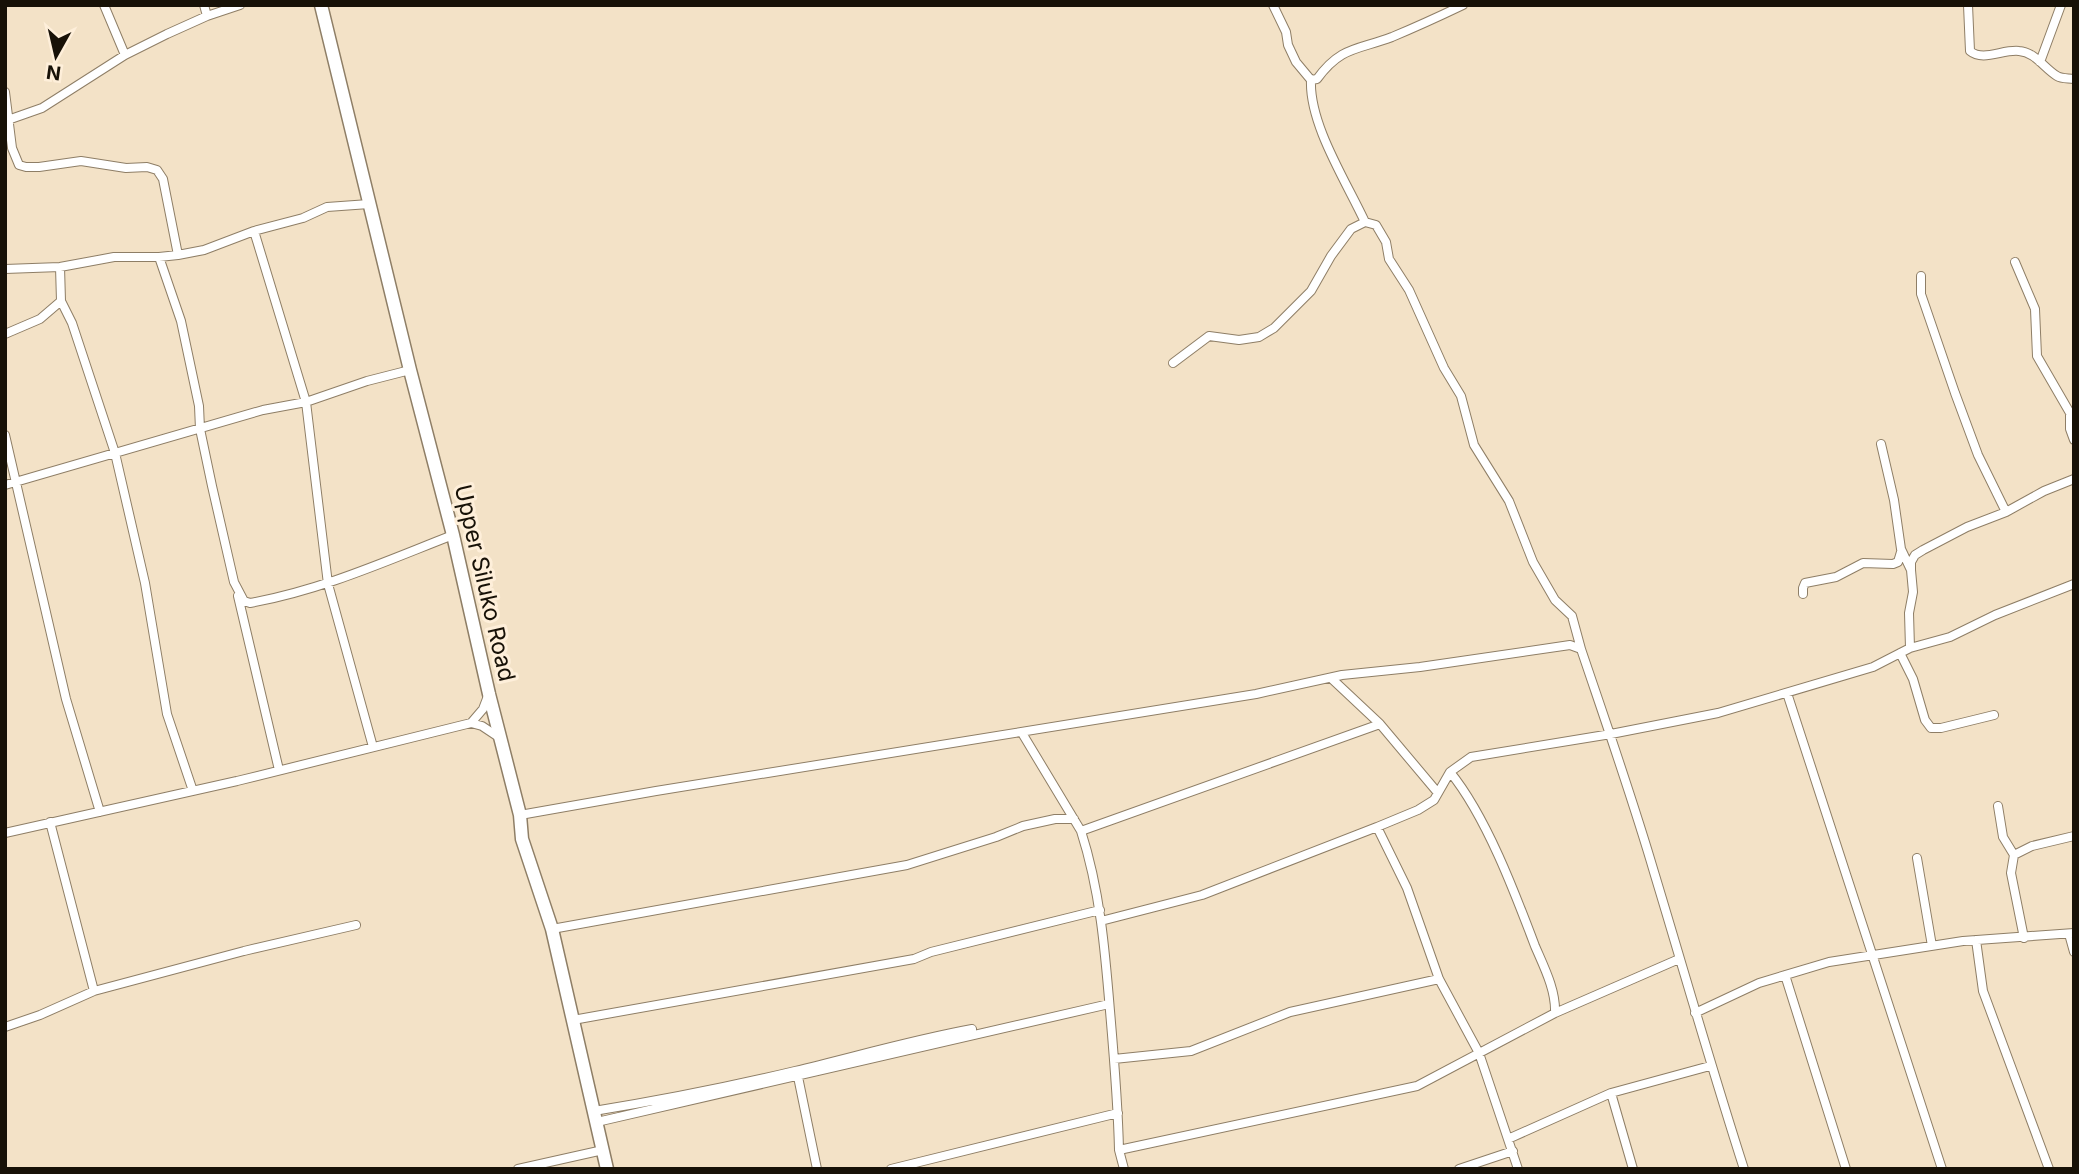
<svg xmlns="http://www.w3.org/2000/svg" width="2079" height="1174" font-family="Inter,sans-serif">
<rect width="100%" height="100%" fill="#f3e2c7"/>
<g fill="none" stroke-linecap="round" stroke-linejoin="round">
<g stroke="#8e7e66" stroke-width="10">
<path id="minor" d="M 104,5 L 125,55
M 204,5 L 207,16
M 1273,5 L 1286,32 L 1288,45 L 1296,62 L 1311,80 L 1317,79 C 1341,46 1358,50 1392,37 C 1416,27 1440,16 1463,5
M 1968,5 L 1970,51 C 1983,62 2003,49 2019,51 C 2035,52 2044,68 2057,76 C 2062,79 2068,78 2074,79
M 2040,62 L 2061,5
M 1311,80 C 1309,124 1346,181 1365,222
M 5,92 L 12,148 L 19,165 L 26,167 L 39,167 L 81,161 L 126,168 L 147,167 L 157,170 L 163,179 L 178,255
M 5,121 L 42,108 L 125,55 L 167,34 L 207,16 L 240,5
M 254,231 L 306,402 L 328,584 L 373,747
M 159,257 L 181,321 L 199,406 L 200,429 L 212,486 L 234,582 L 244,601 L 250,603 C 322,590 386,561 453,535
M 2015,262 L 2035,309 L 2037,356 L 2070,413 L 2070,429 L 2074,440
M 5,269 L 60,267 L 114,257 L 159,257 L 178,255 L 204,250 L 254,231 L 303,218 L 327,207 L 369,204
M 1921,276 L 1921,294 L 1955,393 L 1978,455 L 2006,512
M 61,301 L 72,323 L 115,453 L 145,583 L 167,714 L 193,791
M 5,334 L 40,319 L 61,301 L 60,267
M 1173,363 L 1209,336 L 1239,340 L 1259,337 L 1274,328 L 1311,291 L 1331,256 L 1351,229 L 1365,222 L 1376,225 L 1386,242 L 1389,259 L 1409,290 L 1444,368 L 1461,396 L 1474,445 L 1509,501 L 1533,562 L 1555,600 L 1572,616 L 1581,649
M 5,435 L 66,699 L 100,812
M 1881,444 L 1894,500 L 1901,549 L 1911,570 L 1913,592 L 1909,613 L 1910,648
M 5,485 L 263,410 L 306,402 L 367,381 L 410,370
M 1911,570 L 1911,562 L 1915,555 L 1923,550 L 1967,527 L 2006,512 L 2044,491 L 2074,479
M 1803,594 L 1803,588 L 1805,583 L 1836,577 L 1863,563 L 1893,564 L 1898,562 L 1901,552
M 238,596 L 279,770
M 1900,653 L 1913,679 L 1925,720 L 1931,728 L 1941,728 L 1994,715
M 1331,678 L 1380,724 L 1438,793
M 1787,693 L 1942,1169
M 471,723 L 483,709 L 488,696
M 1022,733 L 1081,831 L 1380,724
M 1998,806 L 2003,837 L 2014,855
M 520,815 L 656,791 L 1256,694 L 1342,675 L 1420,667 L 1570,645 L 1581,649 C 1606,723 1632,797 1654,872 C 1684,971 1712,1070 1744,1169
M 50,822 L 94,991
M 1377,827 L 1418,810 L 1434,800 L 1450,772 L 1471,757 L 1611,734 L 1718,713 L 1873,667 L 1910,648 L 1950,637 L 1995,615 L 2074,584
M 1081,831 C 1100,890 1105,950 1110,1011 C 1114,1057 1118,1103 1119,1150 L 1124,1169
M 5,833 L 237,781 L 471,723 L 482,726 L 500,738
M 1917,858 L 1932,946
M 1101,921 L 1202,895 L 1377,827 L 1407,888 L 1439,979 L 1479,1053 L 1518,1169
M 552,929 L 907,865 L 996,837 L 1023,826 L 1055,819 L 1074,819
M 2069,934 L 2074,952
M 2024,938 L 2011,873 L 2014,855 L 2032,846 L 2074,836
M 1976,940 L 1983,991 L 2049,1169
M 1785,975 L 1846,1169
M 1555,1013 L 1679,959
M 1695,1013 L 1759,983 L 1829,962 L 1963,941 L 2074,933
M 573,1020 L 914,959 L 931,952 L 1100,910
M 5,1027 L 40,1015 L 94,991 L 244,951 L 356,925
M 1114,1059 L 1191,1051 L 1290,1012 L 1439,979
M 797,1072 L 817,1169
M 1611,1093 L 1633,1169
M 594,1111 C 662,1100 728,1087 795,1071 C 854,1057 912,1040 972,1029
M 597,1122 L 1109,1004
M 1508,1139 L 1611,1093 L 1710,1066
M 1119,1150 L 1417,1086 L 1555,1013 C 1556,990 1544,967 1535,946 C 1515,893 1486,816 1450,772
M 518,1169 L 603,1150
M 891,1169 L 1118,1113
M 1459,1169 L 1513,1151"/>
</g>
<g stroke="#8e7e66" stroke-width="15">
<path id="primary" d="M 321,5 L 410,370 L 453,535 L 489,694 L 520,815 L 522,839 L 552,929 L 607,1169"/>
</g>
<use href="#minor" stroke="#fff" stroke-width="8"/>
<use href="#primary" stroke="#fff" stroke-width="12"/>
</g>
<g text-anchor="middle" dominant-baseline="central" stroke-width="6" stroke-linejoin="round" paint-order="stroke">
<g font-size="23" fill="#171107" stroke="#feefda">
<text transform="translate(485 583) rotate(77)">Upper Siluko Road</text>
</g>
</g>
<rect width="2079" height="1174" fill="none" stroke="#171107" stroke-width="14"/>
<g transform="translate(56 56) rotate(188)" stroke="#feefda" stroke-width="5" paint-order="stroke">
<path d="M0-5L12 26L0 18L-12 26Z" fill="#171107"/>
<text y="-10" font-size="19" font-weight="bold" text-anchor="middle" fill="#171107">N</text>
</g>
</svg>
